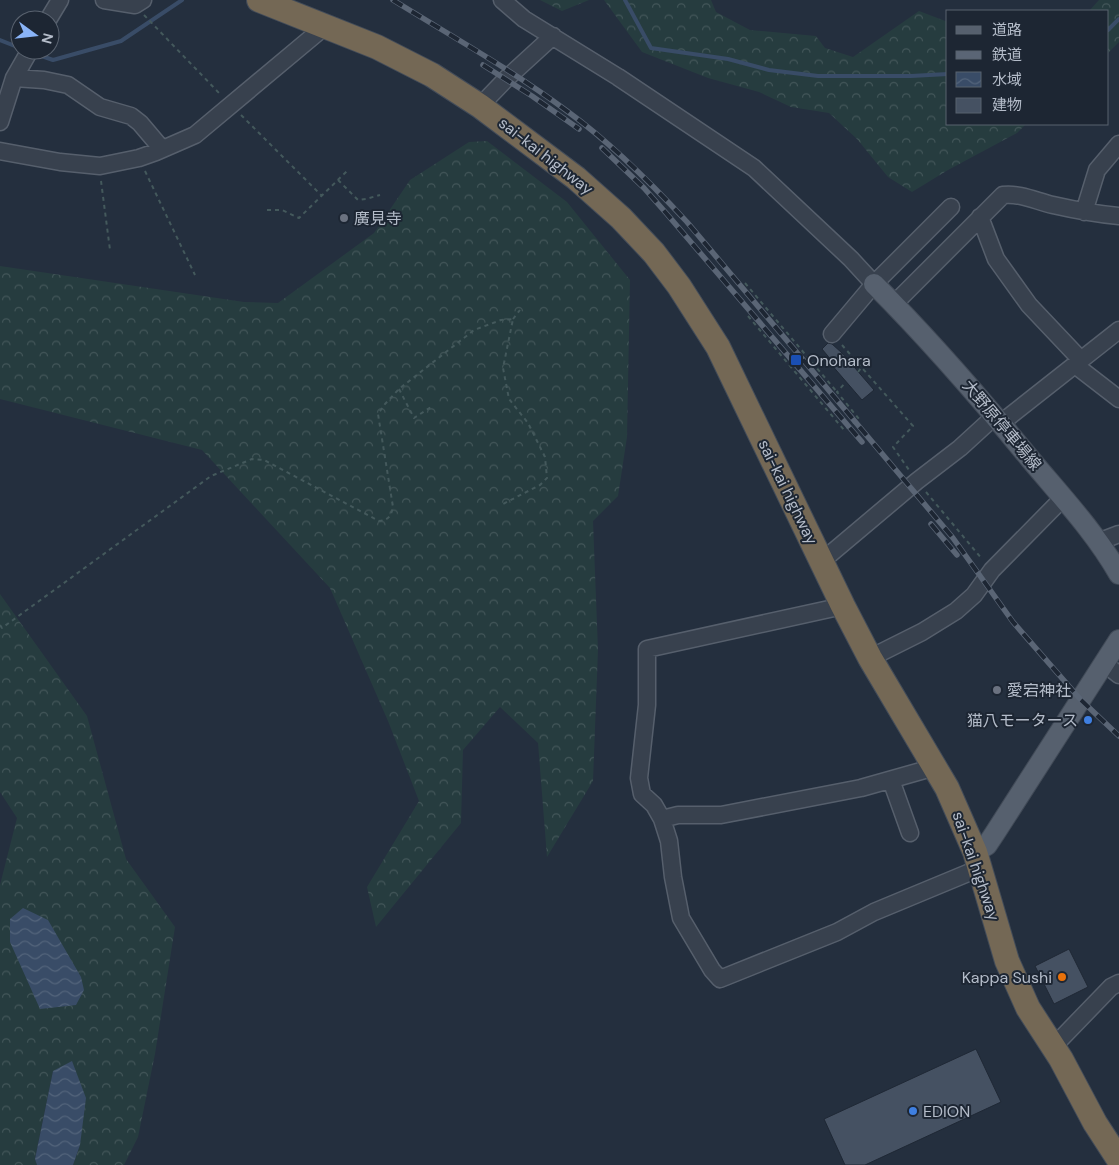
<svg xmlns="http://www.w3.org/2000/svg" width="1119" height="1165" font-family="'DM Sans','Noto Sans JP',sans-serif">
<defs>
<pattern id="forest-crowns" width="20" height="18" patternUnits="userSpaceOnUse" patternTransform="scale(1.25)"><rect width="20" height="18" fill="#263c3f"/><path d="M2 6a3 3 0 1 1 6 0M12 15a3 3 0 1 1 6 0" fill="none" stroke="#435659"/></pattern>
<pattern id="water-waves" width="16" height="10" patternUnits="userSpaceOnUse" patternTransform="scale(1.25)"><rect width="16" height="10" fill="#394c67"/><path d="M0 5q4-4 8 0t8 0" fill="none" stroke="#53647b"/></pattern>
</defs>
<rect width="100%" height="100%" fill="#242f3e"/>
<path fill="url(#forest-crowns)" d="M 540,0 L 589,0 L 562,11 Z
M 604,0 L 711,0 L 716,12 L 750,30 L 816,36 L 825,48 L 853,57 L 919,11 L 948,22 L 948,124 L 1026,124 L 1017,133 L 948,170 L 912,192 L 888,177 L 857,139 L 829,113 L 791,107 L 759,92 L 708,78 L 642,52 Z
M 1099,0 L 1119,0 L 1119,42 L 1108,53 L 1108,11 L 1089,11 Z
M 487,141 L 567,202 L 630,280 L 627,437 L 618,496 L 593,521 L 598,650 L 593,781 L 547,857 L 538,743 L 500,707 L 463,750 L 461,823 L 376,927 L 367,887 L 419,801 L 388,721 L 330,588 L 202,450 L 0,399 L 0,266 L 244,302 L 278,303 L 374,233 L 410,180 L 469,142 Z
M 0,594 L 87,716 L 126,859 L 175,927 L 155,1054 L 138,1137 L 124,1165 L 73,1165 L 80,1145 L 53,1071 L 35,1158 L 37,1165 L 0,1165 L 0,885 L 17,818 L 0,792 Z"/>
<path fill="url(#water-waves)" d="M 23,908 L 48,920 L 81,977 L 84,990 L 76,1005 L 40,1009 L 10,942 L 10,919 Z
M 72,1061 L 86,1098 L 80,1145 L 73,1165 L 37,1165 L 35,1159 L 53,1071 Z"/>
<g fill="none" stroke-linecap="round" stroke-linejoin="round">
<path stroke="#394c67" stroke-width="4" d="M 625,0 L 651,48 L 728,59 L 769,70 L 818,76 L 911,76 L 948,74
M 1108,30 L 1119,19
M 0,40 L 20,48
M 33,53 L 53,60 L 121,41 L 182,0"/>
</g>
<path fill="#455162" stroke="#1f2835" d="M 828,343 L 832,344 L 842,353 L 874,390 L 862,400 L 830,363 L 832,361 L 822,349 Z
M 1069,949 L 1088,987 L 1054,1004 L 1035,966 Z
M 976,1049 L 1001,1102 L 865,1165 L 845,1165 L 824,1119 Z"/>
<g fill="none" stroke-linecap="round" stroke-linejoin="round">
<g stroke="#565f6c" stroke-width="19">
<path id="minor" d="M 104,0 L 135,5 L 143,0
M 502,0 L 524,19 L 618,77 L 754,168 L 851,259 L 874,284
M 48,20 L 60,0
M 14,78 L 44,80 L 68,85 L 100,107 L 131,116 L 140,123 L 162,149
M 480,106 L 506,79 L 553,36
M 0,122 L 14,78 L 30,50
M 0,151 L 60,162 L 100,166 L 139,158 L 156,152 L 195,135 L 317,33 L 320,23
M 1084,212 L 1097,170 L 1119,144
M 980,217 L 996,259 L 1029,305 L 1081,360
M 894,304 L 1003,195 C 1020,193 1036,201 1053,205 C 1075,210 1096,214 1119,216
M 832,334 L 874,284 L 951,207
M 1075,365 L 1119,399
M 1001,423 L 1119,330
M 1098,542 L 1119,534
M 822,561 L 917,481 L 960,448 L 995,416
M 843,606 L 647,649 L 647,705 L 639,778 L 642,794 L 654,805 L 662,819 L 669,841 L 673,877 L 681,918 L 712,970 L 720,979 L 837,932 L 874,912 L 980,868
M 870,658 L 922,632 L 956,611 L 974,595 L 992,570 L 1063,498
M 1104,663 L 1119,675
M 891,780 L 910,833
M 662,819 L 678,815 L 721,815 L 861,788 L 935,767
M 1053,1047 L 1111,987 L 1119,983"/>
</g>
<g stroke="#414a57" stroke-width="22">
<path id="major" d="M 874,284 C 930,340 981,399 1031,460 C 1062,497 1095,532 1119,574
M 975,852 L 987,845 L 995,833 L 1119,640"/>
</g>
<g stroke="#434c59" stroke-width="26">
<path id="highway" d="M 259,0 L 377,47 L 432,75 L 480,106 L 576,178 L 621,218 L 654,253 L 679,286 L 718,347 L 843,606 L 870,658 L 947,788 L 975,852 L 1007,961 L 1028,1008 L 1061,1059 L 1095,1123 L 1119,1160"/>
</g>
<path stroke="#44595c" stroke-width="2" stroke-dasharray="4 4" stroke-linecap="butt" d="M 144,15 L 220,94
M 241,115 L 322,196
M 145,171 L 195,275
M 338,180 L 358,200 L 366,199 L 380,195
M 101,181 L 110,250
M 267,210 L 282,210 L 299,218 L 348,170
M 745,283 L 837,392
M 748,316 L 844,430 L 859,419 L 837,392 L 846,382
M 513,319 L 520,310
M 842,345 L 913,426 L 893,447 L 909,470
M 858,372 L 861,368
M 399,389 L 414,418 L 431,407
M 926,492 L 982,559
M 0,625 L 2,628 L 211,476 L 252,459 L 264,460 L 379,521 C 389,520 391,516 393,507 L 378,414 L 385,404 L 399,389 L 474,330 L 501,320 L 513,319 L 503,368 L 509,399 L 528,423 L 545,457 L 547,478 L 540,485 L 501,505"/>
<use href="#minor" stroke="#38414e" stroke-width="16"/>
<use href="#major" stroke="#56606e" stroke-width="20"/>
<use href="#highway" stroke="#746855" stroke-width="24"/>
<g stroke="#5a6575" stroke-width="5.5">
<path id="rail" d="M 393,0 C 451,36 512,70 567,111 C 611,143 650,182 687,222 L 953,538 L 1013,622 L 1081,700 L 1119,736
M 483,65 L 532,96 L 579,129
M 602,148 L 644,188 L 666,213 L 862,442
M 931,524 L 957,555"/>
</g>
<use href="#rail" stroke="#1d2633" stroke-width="4" stroke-dasharray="11" stroke-linecap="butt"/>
</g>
<g fill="#6b7280" stroke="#1d2633" stroke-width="2">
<circle cx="344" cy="218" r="5"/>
<circle cx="997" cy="690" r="5"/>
</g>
<rect fill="#1a4fb4" stroke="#1d2633" stroke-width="2" x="790" y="354" width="12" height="12" rx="2.5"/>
<g fill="#3f7fe0" stroke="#1d2633" stroke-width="2">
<circle cx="1088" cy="720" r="5"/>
<circle cx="913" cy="1111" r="5"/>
</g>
<circle fill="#e8710a" stroke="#1d2633" stroke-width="2" cx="1062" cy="977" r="5"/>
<g text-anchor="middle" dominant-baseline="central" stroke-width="4" stroke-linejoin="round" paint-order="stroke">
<g font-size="16" fill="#b4bcc9" stroke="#1d2633">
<text transform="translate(546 156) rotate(38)">sai-kai highway</text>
<text transform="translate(1002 425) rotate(50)">大野原停車場線</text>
<text transform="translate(788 492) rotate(64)">sai-kai highway</text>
<text transform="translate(976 866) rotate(71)">sai-kai highway</text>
</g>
<g font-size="16" fill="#b4bcc9" stroke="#1d2633" text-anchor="start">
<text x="354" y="218">廣見寺</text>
<text x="807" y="360">Onohara</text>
<text x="1007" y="690">愛宕神社</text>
<text x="1078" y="720" text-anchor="end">猫八モータース</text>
<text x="1052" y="977" text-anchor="end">Kappa Sushi</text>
<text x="923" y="1111">EDION</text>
</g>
</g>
<rect x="946" y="10" width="162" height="115" fill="#1d2633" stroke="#59626f"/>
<rect x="956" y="26" width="25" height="8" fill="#56606e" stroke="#59626f"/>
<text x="992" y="35" font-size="15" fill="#b4bcc9">道路</text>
<rect x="956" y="51" width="25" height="8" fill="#5a6575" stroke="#59626f"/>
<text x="992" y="60" font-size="15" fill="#b4bcc9">鉄道</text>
<rect x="956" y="72" width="25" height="15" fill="url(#water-waves)" stroke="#59626f"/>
<text x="992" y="85" font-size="15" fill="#b4bcc9">水域</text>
<rect x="956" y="98" width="25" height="15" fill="#455162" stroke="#59626f"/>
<text x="992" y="110" font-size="15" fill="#b4bcc9">建物</text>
<g transform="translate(35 35) rotate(105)"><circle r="24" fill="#1d2633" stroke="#59626f"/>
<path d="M0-4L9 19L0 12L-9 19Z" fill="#8ab4f8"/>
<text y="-8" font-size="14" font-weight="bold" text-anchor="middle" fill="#b4bcc9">N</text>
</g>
</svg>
